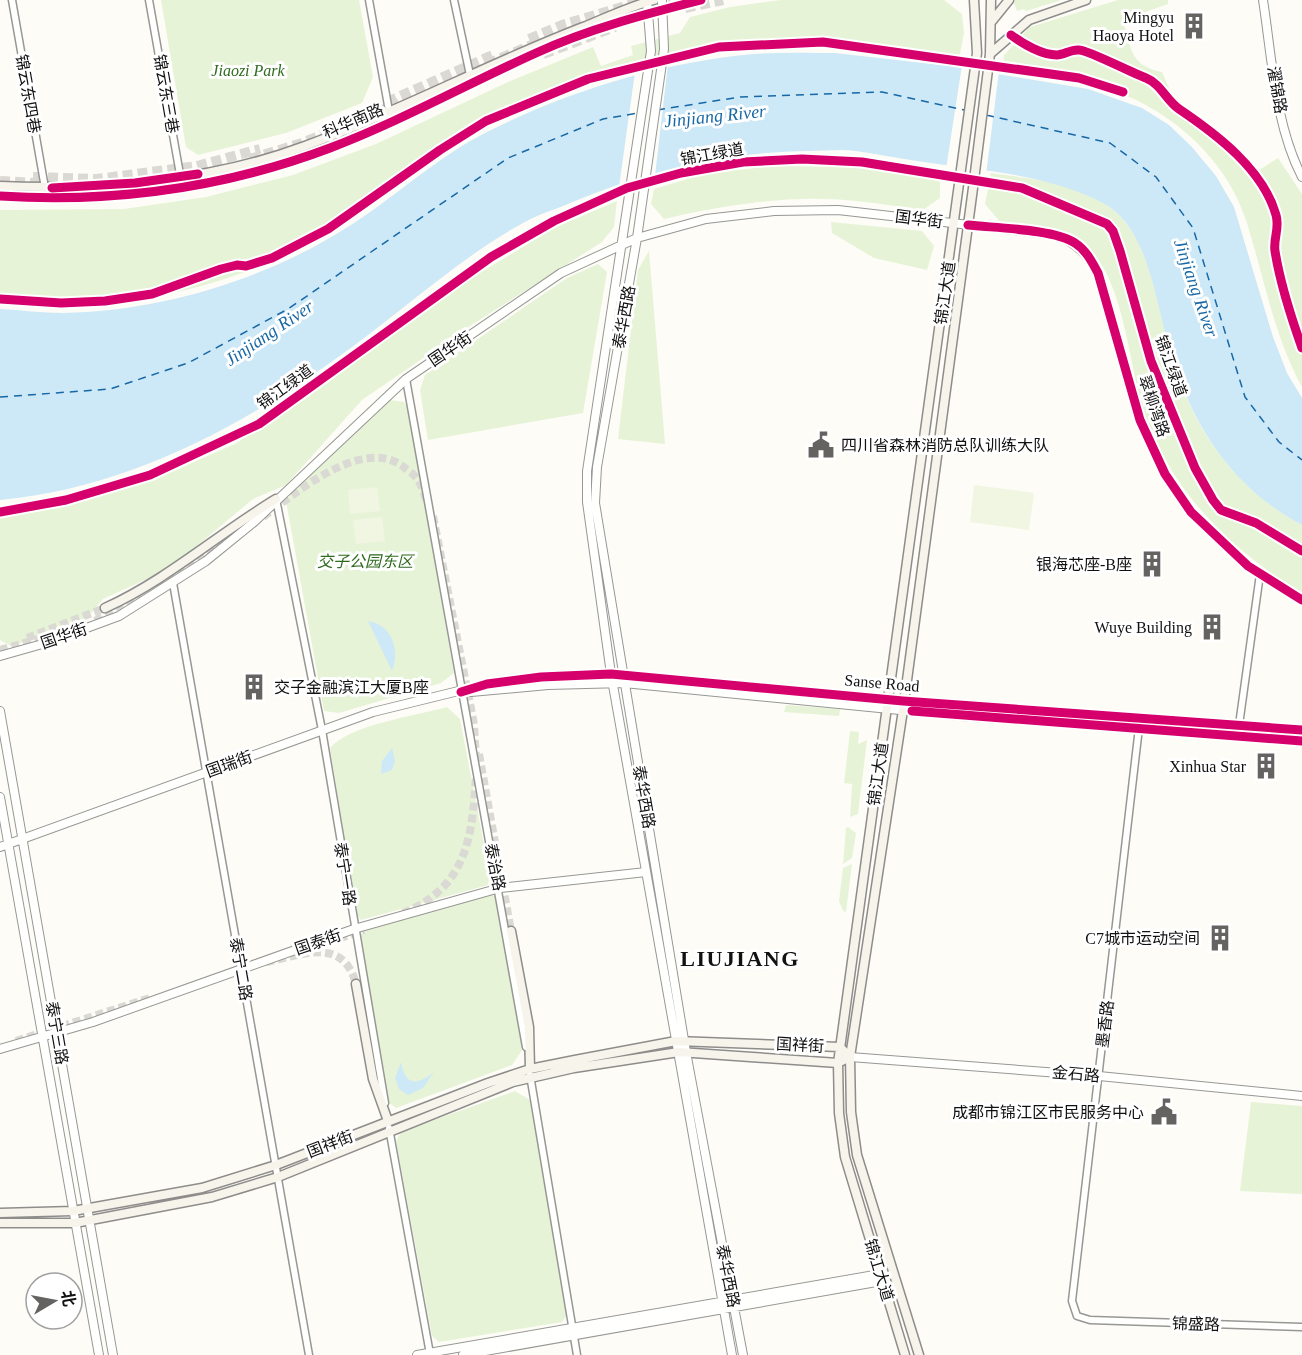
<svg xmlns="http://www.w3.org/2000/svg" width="1302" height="1355" font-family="'Times New Roman','Noto Sans SC',serif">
<rect width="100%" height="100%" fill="#fdfcf7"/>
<path fill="#e7f3d7" d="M 161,0 L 359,0 L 373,77 L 362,103 L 286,133 L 198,155 L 186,147 Z
M 781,0 L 944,0 L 962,14 L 964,33 L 959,59 C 910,52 861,45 811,44 C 716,42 615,67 528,106 C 455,138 393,191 325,233 C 237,289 103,317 0,301 L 0,210 L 124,209 L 206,197 L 293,175 L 376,144 L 508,82 L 593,47 L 601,66 L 633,55 L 631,46 L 680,33 L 690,17 L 730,7 Z
M 1013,0 L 1062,0 L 1026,11 L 1024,9 L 1017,11 Z
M 1118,0 L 1168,0 L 1168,4 L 1123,20 C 1131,48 1130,66 1162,72 L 1172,95 L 1225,140 L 1256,172 L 1278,158 L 1302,194 L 1302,387 C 1274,336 1264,278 1247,223 C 1225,152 1159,100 1089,83 C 1061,76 1031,74 1003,70 L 1004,55 L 1030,27 Z
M 773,166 L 856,167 L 940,179 L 940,198 L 923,210 C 901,207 878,203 855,201 C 792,194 726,205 664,219 L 651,204 L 654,189 L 704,174 Z
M 991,173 C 1026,178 1079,183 1108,205 C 1150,237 1155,297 1168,344 C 1189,423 1230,486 1302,525 L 1302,594 C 1234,550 1183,504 1150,429 C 1124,372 1131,253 1060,230 C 1043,224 1019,225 1001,223 L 985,204 Z
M 617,201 L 614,227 L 602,242 L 470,326 L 362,400 L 286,485 L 253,499 L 169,569 L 103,599 L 84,622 L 11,646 L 0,640 L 0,513 L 70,504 L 152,480 L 235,444 L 301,402 L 468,280 L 556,227 Z
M 831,222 L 922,231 L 934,246 L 927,270 L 874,258 L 832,233 Z
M 649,251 L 665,444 L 618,439 L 638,270 Z
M 598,264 L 607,272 L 583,413 L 428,440 L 420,390 L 425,375 L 567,278 Z
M 390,400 L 404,402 L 408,408 L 454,673 L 441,683 L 339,713 L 324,711 L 286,501 L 298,486 Z
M 786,705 L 840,709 L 839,716 L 784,712 Z
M 447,707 L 460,719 L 490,876 L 488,885 L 361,920 L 357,915 L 330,748 C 351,724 416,716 447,707 Z
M 850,731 L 859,732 L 858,744 L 867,740 L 858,814 L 850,817 L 852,784 L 844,783 Z
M 848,827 L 856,833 L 852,858 L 843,864 L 846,828 Z
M 852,864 L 846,912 L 843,911 L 839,901 L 843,868 Z
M 491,894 L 499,899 L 525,1046 L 512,1065 L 396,1108 L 388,1102 L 357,938 C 378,916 459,903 491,894 Z
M 515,1091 L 530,1100 L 567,1315 L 562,1322 L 439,1342 L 432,1336 L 396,1141 L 401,1132 Z
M 1251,1102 L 1302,1106 L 1302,1194 L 1240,1191 Z"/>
<path fill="#f0f6e1" d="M 974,485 L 1034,493 L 1029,530 L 970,522 Z
M 377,487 L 380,511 L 350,514 L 348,490 Z
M 382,517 L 385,541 L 356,544 L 353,520 Z"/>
<path fill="#cde8f7" d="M 835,53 L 949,66 L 1088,89 L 1142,108 L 1169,125 L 1191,146 L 1216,176 L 1234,207 L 1273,337 L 1287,373 L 1302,398 L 1302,525 C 1229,486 1190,422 1168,344 C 1155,299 1148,227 1103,203 C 1049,174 977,170 917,161 C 897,158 871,153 856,151 C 841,149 824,151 808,151 C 722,152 646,171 568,204 C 553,210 537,215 523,223 C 461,257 406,308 348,350 C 245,425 129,488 0,500 L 0,309 C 21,310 42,313 63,313 C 165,311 270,278 354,223 C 400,193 440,155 489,131 C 571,90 663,62 754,54 C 781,52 809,53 835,53 Z
M 368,621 C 393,625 400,651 392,671 Z
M 392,748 L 395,761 L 392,770 L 381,774 L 382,761 Z
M 401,1062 C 405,1086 417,1086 434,1072 L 423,1088 L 408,1095 L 399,1089 L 395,1078 Z"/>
<path fill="#fdfcf7" d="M 668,64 L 655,176 L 619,187 L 635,72 Z
M 962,65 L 999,71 L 986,175 L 946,169 Z"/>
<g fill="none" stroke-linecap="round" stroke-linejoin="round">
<path stroke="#1768a6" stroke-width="1.5" stroke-dasharray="8 6" stroke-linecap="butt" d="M 657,110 L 740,97 L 882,92 L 964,110
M 986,115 L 1110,143 L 1156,177 L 1193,228 L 1245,397 L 1279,442 L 1302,460
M 0,397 L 110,389 L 188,363 L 288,309 L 508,158 L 603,119 L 638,113"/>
<path stroke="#dad9d4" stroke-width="8" stroke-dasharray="8 4" stroke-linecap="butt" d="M 433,516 L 474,724 L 476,760
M 263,517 C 296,493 364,434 405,468 C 409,471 415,475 418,480 C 422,486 424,495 427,501
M 158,587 L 222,544
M 95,621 L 142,597
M 27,638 L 105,608
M 0,650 L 77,628
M 479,754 L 511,931
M 403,913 C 467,887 472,838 476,776
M 305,950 L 364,930
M 266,962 C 303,955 343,936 356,984
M 16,1041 L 150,998"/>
<path stroke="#dad9d4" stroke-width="10" stroke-dasharray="10 5" stroke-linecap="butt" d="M 685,8 L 723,0
M 611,19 L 670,0
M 529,39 L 562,25 L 639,2
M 543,54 L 615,27
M 487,64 L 541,41
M 387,102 L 493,55
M 250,159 L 302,143 L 399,103
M 241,172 L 344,139 L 453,89
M 33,177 L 97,179 L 197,166 L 260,149
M 0,181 L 36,183"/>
<g stroke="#979795" stroke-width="9">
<path id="minor" d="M 12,0 L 45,188
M 149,0 L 181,180
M 369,0 L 389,111
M 454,0 L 470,75
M 406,379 L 526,1047
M 276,499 L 322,730 L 385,1103
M 173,583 L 309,1355
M 1140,719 L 1072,1301 L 1077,1316 L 1090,1320 L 1302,1327
M 1239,725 L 1260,574
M 530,1075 L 577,1355
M 389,1128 L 430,1354"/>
</g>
<g stroke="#979795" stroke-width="10">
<path id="tertiary" d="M 647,0 L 651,51 L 587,471 L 587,502 L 611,674 L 732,1355
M 662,0 L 664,49 L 637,238 L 597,467 L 595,503 L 686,1052 L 743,1355
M 1263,0 C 1272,58 1275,125 1302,177
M 0,656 L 46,643 L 119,616 L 206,561 L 254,522 L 406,379 L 561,273 L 637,238 L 706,219 L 774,211 L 838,210 L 1057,235 C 1077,244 1087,254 1098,273 L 1140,420 L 1165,474 L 1191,512 L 1248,566 L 1302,600
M 471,692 L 548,685 L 624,683 L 961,716 L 1302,741
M 0,711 L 113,1355
M 0,797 L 99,1355
M 0,847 L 373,712 L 487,684 L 541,677 L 611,674 L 903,701 L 1302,730
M 0,1049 L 93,1022 L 354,929 L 500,888 L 646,872
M 850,1057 L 1099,1076 L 1302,1096
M 417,1355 L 880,1274
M 463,1355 L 882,1281"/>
</g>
<g stroke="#8e8d8b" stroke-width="11">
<path id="secondary" d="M 992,21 L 1009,0
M 990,54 L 1029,20 L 1086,0
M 0,186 C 102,190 209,182 305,146 C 401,111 491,62 586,26 C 608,17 631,6 654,0
M 0,196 C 113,203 224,188 330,148 C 401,121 467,84 536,53 C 588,29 646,14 701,0
M 105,608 C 167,580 218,534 276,499
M 511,931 L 529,1027 L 530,1069
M 356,984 L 373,1079 L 388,1121
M 0,1213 L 73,1211 L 202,1188 L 276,1165 L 488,1083 L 530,1069 L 575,1060 L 676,1041 L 840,1047 L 850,1057 L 838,1063 L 679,1052 L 574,1068 L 513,1082 L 278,1177 L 212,1197 L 75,1223 L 0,1223
M 905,1355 L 845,1157 L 839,1113 L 838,1063 L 977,53 L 974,0
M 919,1355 L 857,1155 L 851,1112 L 850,1057 L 903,710 L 973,188 L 990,54 L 991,0"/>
</g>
<use href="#minor" stroke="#fffffe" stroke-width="6"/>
<use href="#tertiary" stroke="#fffffe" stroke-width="8"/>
<use href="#secondary" stroke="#f6f4eb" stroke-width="8"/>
<g stroke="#fff" stroke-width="13">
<path id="cycleway" d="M 1011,35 C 1023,44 1042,55 1057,55 C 1064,55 1071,49 1079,50 C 1088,50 1132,73 1146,78 C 1161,84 1166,100 1179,109 C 1216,134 1263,169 1276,215 C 1280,228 1273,239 1275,251 C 1280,283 1291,317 1302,348
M 52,188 L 135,183 L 198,174
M 0,196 C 113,203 224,188 330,148 C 401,121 467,84 536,53 C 588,29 646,14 701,0
M 968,225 C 994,228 1055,229 1075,243 C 1086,250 1092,262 1098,273 L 1140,420 L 1165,474 L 1191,512 L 1248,566 L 1302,600
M 0,299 L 61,303 L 105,301 L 152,294 L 221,269 L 237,265 L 246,266 L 272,258 L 328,229 L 440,150 L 486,121 L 588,79 L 719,47 L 823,42 L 1079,78 L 1123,92
M 0,512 L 66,500 L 150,475 L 259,424 L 491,257 L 554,221 L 627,188 L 681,173 L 743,162 L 802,159 L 862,162 L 1022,188 L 1107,224 L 1113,231 L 1120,251 L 1151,361 L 1195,468 L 1213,500 L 1221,510 L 1256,523 L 1302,551
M 461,692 L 487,684 L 541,677 L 611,674 L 903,701 L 1302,730
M 912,711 L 1302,741"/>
</g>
<use href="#cycleway" stroke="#d6006c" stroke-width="9"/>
</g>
<defs>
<g id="building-bare" transform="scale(2.07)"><path d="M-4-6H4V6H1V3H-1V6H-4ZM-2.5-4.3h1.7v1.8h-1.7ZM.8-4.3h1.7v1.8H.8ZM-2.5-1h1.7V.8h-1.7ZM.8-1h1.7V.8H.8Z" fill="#646362" stroke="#fff" stroke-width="2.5" paint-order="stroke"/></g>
<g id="civic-bare" transform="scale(2.07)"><path d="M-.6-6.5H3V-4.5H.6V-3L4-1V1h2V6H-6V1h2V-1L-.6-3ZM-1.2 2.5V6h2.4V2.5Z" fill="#646362" stroke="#fff" stroke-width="2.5" paint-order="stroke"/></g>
</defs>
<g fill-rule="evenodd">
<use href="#building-bare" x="1194" y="26"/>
<use href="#civic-bare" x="821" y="445"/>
<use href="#building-bare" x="1152" y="564"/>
<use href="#building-bare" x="1212" y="627"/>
<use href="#building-bare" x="254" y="687"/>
<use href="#building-bare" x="1266" y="766"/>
<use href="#building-bare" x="1220" y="938"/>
<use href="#civic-bare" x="1164" y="1112"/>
</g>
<g text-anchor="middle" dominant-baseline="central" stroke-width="6" stroke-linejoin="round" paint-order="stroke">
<g font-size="16" fill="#111" stroke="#fff" text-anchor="end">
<text x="1174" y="17">Mingyu<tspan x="1174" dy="18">Haoya Hotel</tspan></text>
<text x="841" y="445" text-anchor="start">四川省森林消防总队训练大队</text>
<text x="1132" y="564">银海芯座-B座</text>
<text x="1192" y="627">Wuye Building</text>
<text x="274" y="687" text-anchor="start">交子金融滨江大厦B座</text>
<text x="1246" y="766">Xinhua Star</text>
<text x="1200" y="938">C7城市运动空间</text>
<text x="1144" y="1112">成都市锦江区市民服务中心</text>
</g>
<g font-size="16" font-style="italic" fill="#2f6b1f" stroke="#fff">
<text x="248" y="70">Jiaozi Park</text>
<text x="365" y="561">交子公园东区</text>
</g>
<g font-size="16" fill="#111" stroke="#fff">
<text transform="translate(1277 90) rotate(80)">濯锦路</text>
<text transform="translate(28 94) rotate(80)">锦云东四巷</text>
<text transform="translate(166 94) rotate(80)">锦云东三巷</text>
<text transform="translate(353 121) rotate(-23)">科华南路</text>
<text transform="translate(712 154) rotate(-10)">锦江绿道</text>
<text transform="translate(919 219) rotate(7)">国华街</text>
<text transform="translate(945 293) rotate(-82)">锦江大道</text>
<text transform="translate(624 317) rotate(-80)">泰华西路</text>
<text transform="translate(450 349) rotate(-34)">国华街</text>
<text transform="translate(1171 366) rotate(70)">锦江绿道</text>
<text transform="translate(285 387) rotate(-36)">锦江绿道</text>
<text transform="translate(1154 406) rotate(71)">翠柳湾路</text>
<text transform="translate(64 636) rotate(-19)">国华街</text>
<text transform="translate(882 683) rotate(5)">Sanse Road</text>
<text transform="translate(229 764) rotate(-20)">国瑞街</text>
<text transform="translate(878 774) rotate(-82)">锦江大道</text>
<text transform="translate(644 797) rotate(80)">泰华西路</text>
<text transform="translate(495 867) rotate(79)">泰治路</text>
<text transform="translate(345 874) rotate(81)">泰宁一路</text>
<text transform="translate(318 942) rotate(-19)">国泰街</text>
<text transform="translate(241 969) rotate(80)">泰宁二路</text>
<text transform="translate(1105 1024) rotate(-83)">墨香路</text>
<text transform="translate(57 1033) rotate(80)">泰宁三路</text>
<text transform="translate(800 1045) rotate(3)">国祥街</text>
<text transform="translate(1076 1074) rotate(5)">金石路</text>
<text transform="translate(330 1144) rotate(-21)">国祥街</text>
<text transform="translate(879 1270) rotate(73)">锦江大道</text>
<text transform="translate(728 1276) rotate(79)">泰华西路</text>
<text transform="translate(1196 1324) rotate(2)">锦盛路</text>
</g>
<g font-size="18" font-style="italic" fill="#1768a6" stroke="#fff">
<text transform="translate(715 116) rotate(-6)">Jinjiang River</text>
<text transform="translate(1196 288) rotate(71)">Jinjiang River</text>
<text transform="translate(269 333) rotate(-34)">Jinjiang River</text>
</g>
<g font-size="22" font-weight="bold" letter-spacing="1.5" fill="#111" stroke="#fff">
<text x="740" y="958">LIUJIANG</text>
</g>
</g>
<g transform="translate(54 1301) rotate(80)"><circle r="28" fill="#ffffff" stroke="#a0a0a0" stroke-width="1.5"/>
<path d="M0-4.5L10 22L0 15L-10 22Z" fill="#646362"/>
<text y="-9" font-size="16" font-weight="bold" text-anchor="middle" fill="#111111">北</text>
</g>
</svg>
